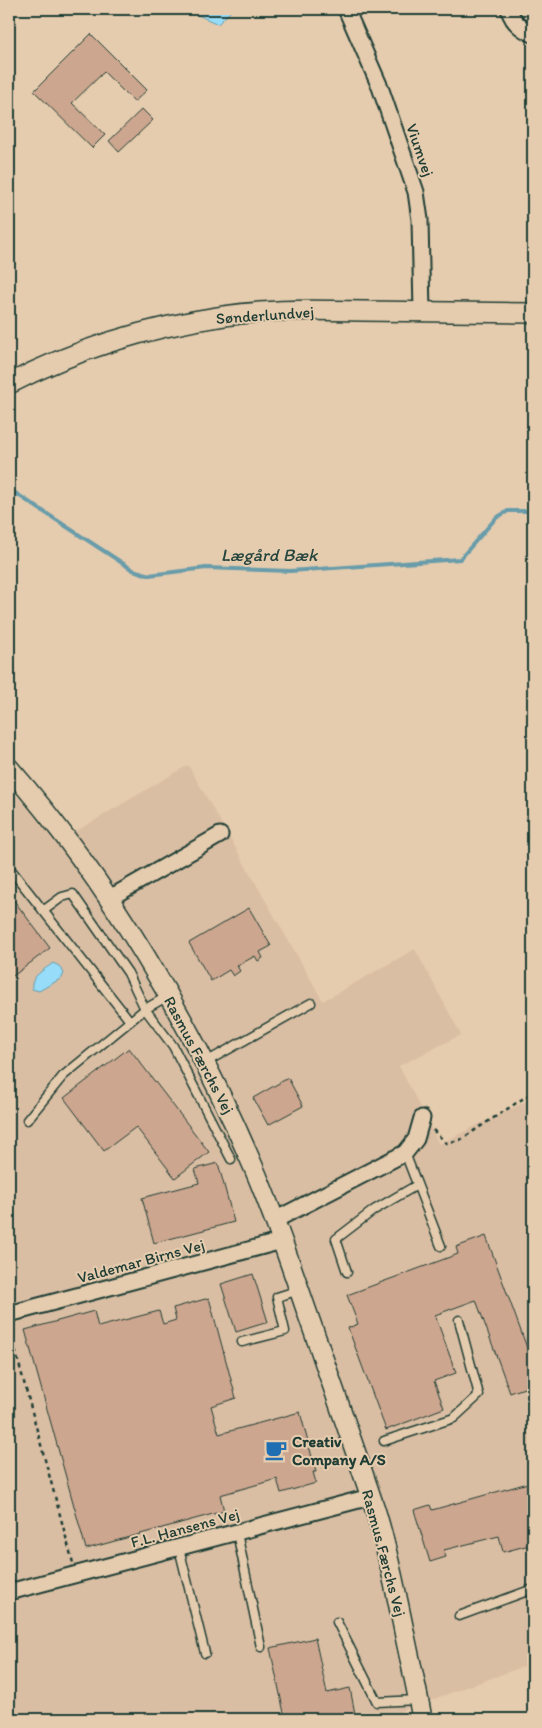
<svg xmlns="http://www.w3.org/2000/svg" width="542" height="1728" font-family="Itim,sans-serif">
<rect width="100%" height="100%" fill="#e6ccae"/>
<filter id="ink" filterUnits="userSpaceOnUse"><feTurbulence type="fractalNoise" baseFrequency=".02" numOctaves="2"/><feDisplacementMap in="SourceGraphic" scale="10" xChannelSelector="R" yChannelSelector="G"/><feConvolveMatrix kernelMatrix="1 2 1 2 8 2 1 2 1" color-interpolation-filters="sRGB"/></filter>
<g filter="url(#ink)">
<path fill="#dabea3" d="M 188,765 L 323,1001 L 415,949 L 461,1035 L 399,1066 L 439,1144 L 533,1098 L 533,1663 L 401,1711 L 403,1719 L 9,1719 L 9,803 L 17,796 L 58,842 Z"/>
<path fill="#97dcf9" stroke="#679caa" d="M 184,9 L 232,9 L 232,10 L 218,24 Z
M 53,963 L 59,966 L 64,973 L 62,978 L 39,991 L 32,989 C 30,976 44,970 53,963 Z"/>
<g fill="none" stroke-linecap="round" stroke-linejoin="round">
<path stroke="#679caa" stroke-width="4" d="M 9,489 L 133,570 L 149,575 L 206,568 L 290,571 L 460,559 L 496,518 L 508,511 L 533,511"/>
</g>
<path fill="#cda68f" stroke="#1f3d34" d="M 91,34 L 147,90 L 134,102 L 104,72 L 72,103 L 105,135 L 92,148 L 34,91 Z
M 142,109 L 153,120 L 119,152 L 109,141 Z
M 9,894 L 50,948 L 13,976 L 9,971 Z
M 249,908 L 271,946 L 260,952 L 263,958 L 258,961 L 255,956 L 237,966 L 240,971 L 233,976 L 229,970 L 211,981 L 189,943 Z
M 129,1048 L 209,1152 L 175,1178 L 136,1127 L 104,1151 L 64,1098 Z
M 288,1078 L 303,1106 L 268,1125 L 253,1098 Z
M 218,1163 L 234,1222 L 154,1243 L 142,1198 L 199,1183 L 195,1169 Z
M 486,1236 L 533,1364 L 533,1385 L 510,1393 L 476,1300 L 435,1315 L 456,1373 L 434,1381 L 444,1408 L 386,1430 L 348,1328 L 358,1324 L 347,1295 L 458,1254 L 456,1247 Z
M 253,1274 L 268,1322 L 236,1332 L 221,1284 Z
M 209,1298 L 236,1398 L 211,1406 L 219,1434 L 300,1412 L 316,1472 L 313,1472 L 316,1483 L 281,1493 L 277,1479 L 220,1495 L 224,1511 L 86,1549 L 25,1330 L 94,1311 L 98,1327 L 159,1311 L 163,1324 L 176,1320 L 173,1308 Z
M 528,1483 L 533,1501 L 533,1544 L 503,1552 L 499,1536 L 444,1550 L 446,1557 L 430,1562 L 414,1510 L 430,1505 L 432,1510 Z
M 315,1638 L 327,1693 L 350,1688 L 356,1719 L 255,1719 L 284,1713 L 270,1648 Z"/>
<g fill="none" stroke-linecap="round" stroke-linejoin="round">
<g stroke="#1f3d34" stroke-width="11">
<path id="service" d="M 12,871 L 130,1021
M 43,911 L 62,897 L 73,894 L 128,973 L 145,1009 L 173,1046 L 231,1159
M 206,1062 L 311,1003
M 27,1120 L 63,1076 L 145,1009 L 168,996
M 405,1153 L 441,1246
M 347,1272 L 336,1239 L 374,1210 L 417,1185
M 242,1342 L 285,1331 L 277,1297 L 299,1290
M 384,1441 L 454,1418 L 479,1395 L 459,1320
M 237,1533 L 261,1647
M 179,1548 L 205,1653
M 459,1616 L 533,1589
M 337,1622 L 377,1702 L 418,1700"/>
</g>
<g stroke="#1f3d34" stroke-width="19">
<path id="minor" d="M 346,9 L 380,87 L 416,192 L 420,220 L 422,312
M 509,9 C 512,22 521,29 533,34
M 108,899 L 220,835
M 275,1220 L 405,1153 L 416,1139 L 422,1118
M 9,1314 L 282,1241
M 9,1592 L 370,1497"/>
</g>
<g stroke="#1f3d34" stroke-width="22">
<path id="tertiary" d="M 9,384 C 76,349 149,327 224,316 C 270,309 317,310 363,311 C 420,312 477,312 533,313
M 9,768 C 110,883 193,1026 253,1166 C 279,1226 298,1288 320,1349 C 338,1402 357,1455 375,1509 C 387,1547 395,1587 403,1626 C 409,1657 417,1688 422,1719"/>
</g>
<path stroke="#1f3d34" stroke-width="2.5" stroke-dasharray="4 4" stroke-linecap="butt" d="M 433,1130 L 446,1143 L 460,1140 L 533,1092
M 9,1327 L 73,1563"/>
<use href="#service" stroke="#e6ccae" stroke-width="8"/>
<use href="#minor" stroke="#e6ccae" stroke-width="15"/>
<use href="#tertiary" stroke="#e6ccae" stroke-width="19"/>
</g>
</g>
<defs>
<g id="cafe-bare" transform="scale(1.725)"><path d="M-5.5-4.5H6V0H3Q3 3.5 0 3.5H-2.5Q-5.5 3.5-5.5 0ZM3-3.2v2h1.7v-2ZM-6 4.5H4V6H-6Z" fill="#1f6fb2" stroke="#e6ccae" stroke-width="2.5" paint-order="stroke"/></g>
</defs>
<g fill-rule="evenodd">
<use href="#cafe-bare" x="276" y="1450"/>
</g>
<g text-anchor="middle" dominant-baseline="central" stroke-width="4" stroke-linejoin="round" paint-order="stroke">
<g font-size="16" fill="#1f3d34" stroke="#e6ccae">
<text transform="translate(420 150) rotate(71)">Viumvej</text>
<text transform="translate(265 315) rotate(-4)">Sønderlundvej</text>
<text transform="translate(199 1055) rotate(62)">Rasmus Færchs Vej</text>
<text transform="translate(141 1261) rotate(-15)">Valdemar Birns Vej</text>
<text transform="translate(185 1528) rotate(-15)">F.L. Hansens Vej</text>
<text transform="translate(384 1553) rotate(75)">Rasmus Færchs Vej</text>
</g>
<g font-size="16" font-weight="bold" fill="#1f3d34" stroke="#e6ccae" text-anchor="start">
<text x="292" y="1441">Creativ<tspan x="292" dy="18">Company A/S</tspan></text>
</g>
<g font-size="18" font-style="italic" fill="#25453e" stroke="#e6ccae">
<text x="269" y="555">Lægård Bæk</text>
</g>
</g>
<rect width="542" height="1728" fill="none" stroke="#e6ccae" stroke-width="30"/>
<rect x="15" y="15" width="512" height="1698" fill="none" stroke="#1f3d34" stroke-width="2" filter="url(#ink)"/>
</svg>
